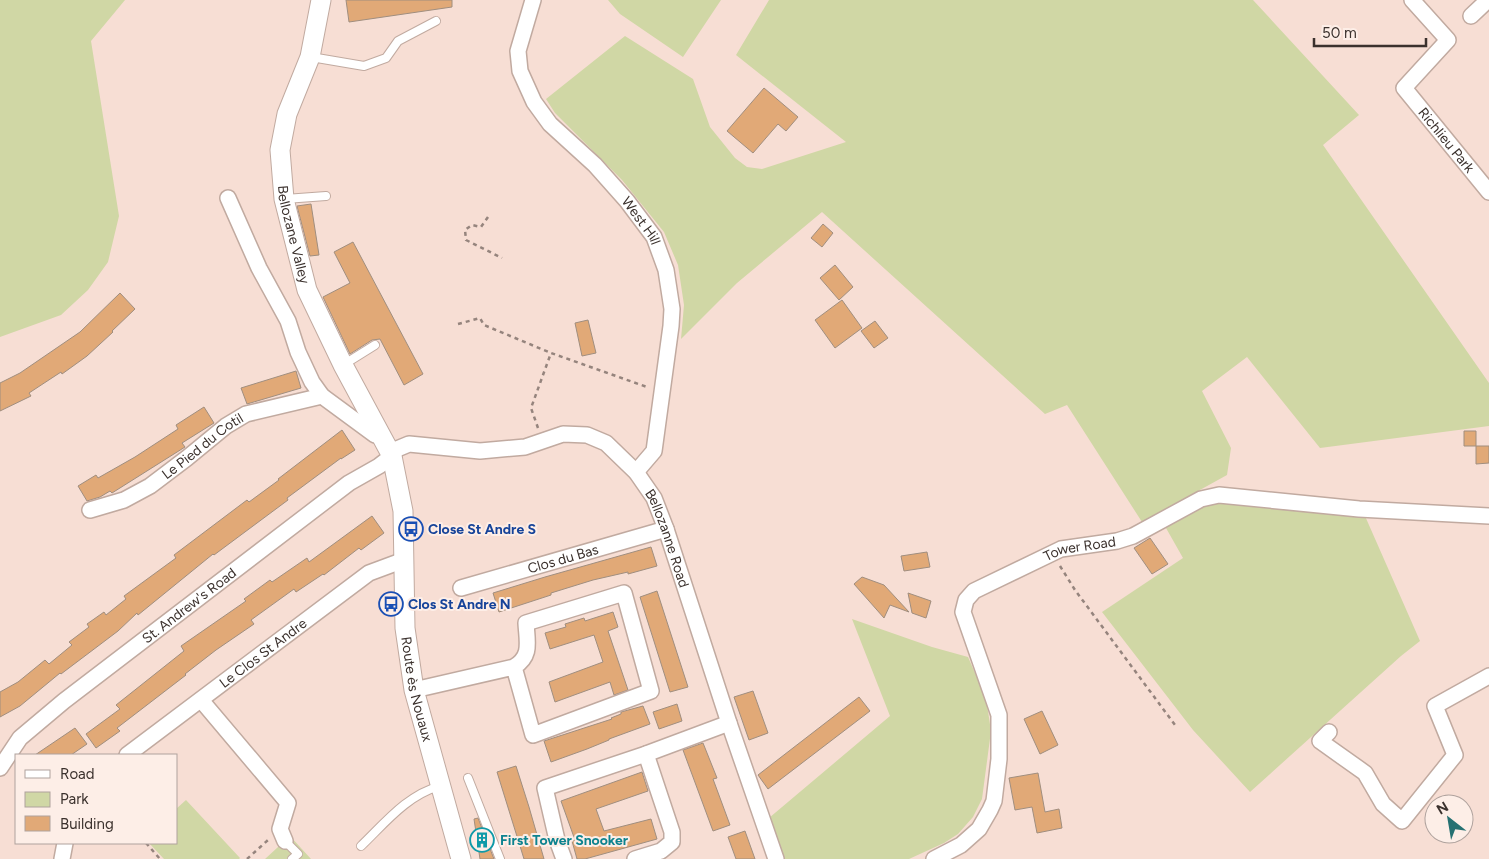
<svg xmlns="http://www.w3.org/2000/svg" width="1489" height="859" font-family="Figtree,sans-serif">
<rect width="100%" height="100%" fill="#f7ded4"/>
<path fill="#d0d7a5" d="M 0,0 L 125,0 L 91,41 L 119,216 L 108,262 L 88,290 L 61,315 L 0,337 Z
M 608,0 L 721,0 L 683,57 L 620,14 Z
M 769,0 L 1253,0 L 1359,115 L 1323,145 L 1489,383 L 1489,426 L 1320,448 L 1247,357 L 1202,391 L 1231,448 L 1227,475 L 1142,522 L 1067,405 L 1045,414 L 822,212 L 737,283 L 681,339 L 684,305 L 678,265 L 664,232 L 622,180 L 555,113 L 546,99 L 625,36 L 693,79 L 710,127 L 735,158 L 747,167 L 762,169 L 846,142 L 736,55 Z
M 1222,502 L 1365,516 L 1420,641 L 1401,656 L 1250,792 L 1193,730 L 1102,612 L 1183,558 L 1166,528 L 1197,509 Z
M 852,619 L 932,647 L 968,657 L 986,698 L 991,731 L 982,799 L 973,817 L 958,834 L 944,843 L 909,859 L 783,859 L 769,818 L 890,716 Z
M 186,800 L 240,858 L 239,859 L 164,859 L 149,843 L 176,843 L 176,809 Z
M 290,836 L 311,859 L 265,859 Z"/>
<path fill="#e1a977" stroke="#a08e7f" d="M 346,0 L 452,0 L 452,7 L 349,22 Z
M 764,88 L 798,117 L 786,131 L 778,124 L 753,153 L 727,131 Z
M 311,204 L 319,255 L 310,256 L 297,206 Z
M 823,224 L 833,233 L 822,247 L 811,238 Z
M 353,242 L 423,374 L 404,385 L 380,339 L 372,340 L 350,354 L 323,297 L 350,283 L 334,252 Z
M 835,265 L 853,287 L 839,300 L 820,278 Z
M 120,293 L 135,309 L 112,331 L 113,332 L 87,356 L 62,374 L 61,372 L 29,393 L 31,396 L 0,411 L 0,383 L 20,373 L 80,332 Z
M 842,300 L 862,328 L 835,348 L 815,320 Z
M 588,320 L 596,353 L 582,356 L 575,323 Z
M 875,321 L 888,338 L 874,348 L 861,331 Z
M 296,371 L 301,388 L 247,404 L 241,388 Z
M 204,407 L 214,423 L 182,443 L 185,447 L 112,493 L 110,491 L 100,497 L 87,501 L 78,486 L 96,475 L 98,478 L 135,457 L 178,429 L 176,425 Z
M 342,430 L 355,450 L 341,459 L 341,458 L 287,498 L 288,500 L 214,555 L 213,554 L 138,615 L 137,613 L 118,631 L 61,674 L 60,673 L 20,706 L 0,717 L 0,692 L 18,682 L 45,660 L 49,664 L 72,645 L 69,642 L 89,627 L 87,624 L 104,612 L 106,615 L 126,599 L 124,596 L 176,558 L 174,555 L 247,500 L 249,502 L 279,480 L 278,479 Z
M 1464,431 L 1476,431 L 1476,446 L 1464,446 Z
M 1476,446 L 1489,446 L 1489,463 L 1476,464 Z
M 372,516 L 384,533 L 361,550 L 359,548 L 324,575 L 323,574 L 296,592 L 294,589 L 251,620 L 254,624 L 216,650 L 185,674 L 186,675 L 117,728 L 120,731 L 96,748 L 86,734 L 120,709 L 116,705 L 184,651 L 181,646 L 246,601 L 244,599 L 270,580 L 272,582 L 307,558 L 309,562 Z
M 1150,538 L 1168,564 L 1152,574 L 1134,548 Z
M 651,547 L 657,566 L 628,574 L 628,572 L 593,580 L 551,593 L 551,595 L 499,612 L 493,593 L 545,577 Z
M 927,552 L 930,567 L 904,571 L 901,556 Z
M 862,577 L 884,585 L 909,612 L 890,605 L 884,618 L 854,584 Z
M 657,591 L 688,687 L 670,692 L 640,597 Z
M 908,593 L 931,601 L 926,618 L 912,613 Z
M 613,612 L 618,627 L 608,631 L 628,690 L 614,695 L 610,682 L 555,702 L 549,682 L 603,662 L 594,635 L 550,649 L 545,633 L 566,627 L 565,624 L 584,618 L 585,621 Z
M 753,691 L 768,733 L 749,740 L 734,697 Z
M 859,697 L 870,711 L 768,789 L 758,775 Z
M 677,704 L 682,721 L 659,729 L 653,712 Z
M 643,706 L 650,724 L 609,739 L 609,740 L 587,749 L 551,762 L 544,741 L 612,719 L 611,718 L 621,714 L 621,712 Z
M 1042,711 L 1058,745 L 1040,754 L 1024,719 Z
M 75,728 L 87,744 L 71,755 L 35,755 Z
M 703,743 L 717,778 L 713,779 L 730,825 L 713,831 L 683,750 Z
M 516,766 L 529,807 L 544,859 L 524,859 L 497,772 Z
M 642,772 L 648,791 L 596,809 L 604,831 L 651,819 L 657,839 L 585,859 L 577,859 L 572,841 L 575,840 L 561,801 Z
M 1038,773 L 1045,812 L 1059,809 L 1062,828 L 1037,833 L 1032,807 L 1015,810 L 1009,778 Z
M 478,818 L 494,859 L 480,859 L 474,819 Z
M 745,831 L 755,859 L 736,859 L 728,837 Z"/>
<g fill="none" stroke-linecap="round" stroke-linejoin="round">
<g stroke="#c1aaa0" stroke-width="10">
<path id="service" d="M 311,57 L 364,66 L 386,58 L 398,41 L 436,21
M 285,199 L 326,196
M 343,365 L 375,345
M 468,778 L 500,859
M 285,841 L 298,854 L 292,859
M 361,846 C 385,823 407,795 440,786"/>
</g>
<g stroke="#c1aaa0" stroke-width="18">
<g id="minor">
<path id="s1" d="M 533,0 L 518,51 L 520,71 L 534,102 L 550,124 L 595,165 L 627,201 L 654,237 L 666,270 L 672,309 L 671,326 L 654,451 L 636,472"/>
<path id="s2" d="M 1412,0 L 1448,40 L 1404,88 L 1489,192"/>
<path d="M 1471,16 L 1488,0"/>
<path d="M 228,198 L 259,268 L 288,321 L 298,352 L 312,382 L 322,396 L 375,435 L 381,434"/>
<path id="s3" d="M 90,510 L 124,500 L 150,486 L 187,458 L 226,426 L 246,414 L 322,396"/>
<path id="s4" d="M 461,588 L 666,529"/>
<path d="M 414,690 L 514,667 C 532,656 527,642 526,623 L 624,593 L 651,691 L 533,735 L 514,667"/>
<path d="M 201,700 L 288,803 L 280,829 L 285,841"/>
<path d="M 1329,732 L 1320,741 L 1365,773 L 1383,804 L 1402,821 L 1455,755 L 1435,706 L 1489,676"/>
<path id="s5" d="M 127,755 L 369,573 L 404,560"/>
<path id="s6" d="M 0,768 L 20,738 L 64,701 L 349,483 L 379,466 L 392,456 L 397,449 L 409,444 L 480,451 L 525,447 L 563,434 L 587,435 L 606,443 L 636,472 L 654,498 L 666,529 L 729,723 L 776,859"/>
<path d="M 62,859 L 65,843"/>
<path d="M 564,859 L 557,840 L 545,788 L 646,754 L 729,723"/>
<path d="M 635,859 L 661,851 L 672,842 L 672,832 L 646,754"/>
<path id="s7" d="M 934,859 L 961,845 L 979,829 L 990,810 L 994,801 L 999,759 L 999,715 L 963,612 L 966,600 L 974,591 L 1061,549 L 1117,541 L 1133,536 L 1201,499 L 1219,495 L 1359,509 L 1489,516"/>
</g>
</g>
<g stroke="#c1aaa0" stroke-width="21">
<g id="tertiary">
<path id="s8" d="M 321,0 L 310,57 L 287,114 L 280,150 L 284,199 L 307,290 L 343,365 L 392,456 L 403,511 L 405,628 L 414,690 L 461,859"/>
</g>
</g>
<path stroke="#95847d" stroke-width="2.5" stroke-dasharray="4 4" stroke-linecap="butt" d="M 488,217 L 481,227 L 472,225 L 465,230 L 466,240 L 502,258
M 458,324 L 480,318 L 484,325 L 551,353
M 538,428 L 531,408 L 551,353 L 647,387
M 1060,566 L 1075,590 L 1175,725
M 146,843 L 160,859
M 247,859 L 268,840"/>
<use href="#service" stroke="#fff" stroke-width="8"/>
<use href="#minor" stroke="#fff" stroke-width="15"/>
<use href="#tertiary" stroke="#fff" stroke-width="19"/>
</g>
<defs>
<g id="bus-ring" transform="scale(1.25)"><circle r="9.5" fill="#fdeee7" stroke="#1a4fb4" stroke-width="1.5"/><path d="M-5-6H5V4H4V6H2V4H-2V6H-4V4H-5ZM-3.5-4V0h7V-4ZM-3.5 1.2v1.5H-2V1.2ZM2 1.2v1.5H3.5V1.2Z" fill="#1a4fb4"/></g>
<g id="building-ring" transform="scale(1.25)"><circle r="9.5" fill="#fdeee7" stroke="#0f9aa8" stroke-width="1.5"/><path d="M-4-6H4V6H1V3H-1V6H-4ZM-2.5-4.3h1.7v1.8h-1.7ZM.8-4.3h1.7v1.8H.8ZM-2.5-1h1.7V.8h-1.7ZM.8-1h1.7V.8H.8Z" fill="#0f9aa8"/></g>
</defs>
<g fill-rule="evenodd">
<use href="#bus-ring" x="411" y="529"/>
<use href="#bus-ring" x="391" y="604"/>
<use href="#building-ring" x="482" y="840"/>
</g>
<g text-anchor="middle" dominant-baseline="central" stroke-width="4" stroke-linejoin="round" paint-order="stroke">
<g font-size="14" fill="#3b312d" stroke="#fdeee7">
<text stroke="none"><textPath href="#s2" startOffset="186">Richlieu Park</textPath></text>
<text stroke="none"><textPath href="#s1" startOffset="268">West Hill</textPath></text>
<text stroke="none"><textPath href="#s8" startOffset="242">Bellozane Valley</textPath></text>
<text stroke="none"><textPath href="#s3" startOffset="131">Le Pied du Cotil</textPath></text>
<text stroke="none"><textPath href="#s6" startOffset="842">Bellozanne Road</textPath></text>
<text stroke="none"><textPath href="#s7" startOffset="421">Tower Road</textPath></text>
<text stroke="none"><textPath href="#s4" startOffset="106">Clos du Bas</textPath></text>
<text stroke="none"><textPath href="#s6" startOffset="251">St. Andrew's Road</textPath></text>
<text stroke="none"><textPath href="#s5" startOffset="170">Le Clos St Andre</textPath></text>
<text stroke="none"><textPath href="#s8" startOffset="721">Route ès Nouaux</textPath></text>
</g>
<g font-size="14" font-weight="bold" fill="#164399" stroke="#fdeee7" text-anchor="start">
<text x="428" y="529">Close St Andre S</text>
<text x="408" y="604">Clos St Andre N</text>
</g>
<g font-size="14" font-weight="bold" fill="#0d838f" stroke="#fdeee7" text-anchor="start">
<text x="500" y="840">First Tower Snooker</text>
</g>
</g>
<rect x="15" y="754" width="162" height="90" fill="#fdeee7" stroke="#afa29d"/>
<rect x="25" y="770" width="25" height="8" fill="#ffffff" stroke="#afa29d"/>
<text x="60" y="779" font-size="15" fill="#3b312d">Road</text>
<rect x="25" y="792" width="25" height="15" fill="#d0d7a5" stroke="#afa29d"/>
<text x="60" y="804" font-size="15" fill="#3b312d">Park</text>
<rect x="25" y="816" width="25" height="15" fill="#e1a977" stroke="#afa29d"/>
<text x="60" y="829" font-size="15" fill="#3b312d">Building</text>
<g transform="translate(1449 819) rotate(329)"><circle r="24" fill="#fdeee7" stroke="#afa29d"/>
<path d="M0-4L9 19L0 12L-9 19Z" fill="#267172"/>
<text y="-8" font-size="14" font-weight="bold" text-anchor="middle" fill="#3b312d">N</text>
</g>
<path d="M1314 38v8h112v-8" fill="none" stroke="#3b312d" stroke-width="2.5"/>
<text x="1322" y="38" font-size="15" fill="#3b312d" stroke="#fdeee7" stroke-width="4" paint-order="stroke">50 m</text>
</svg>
